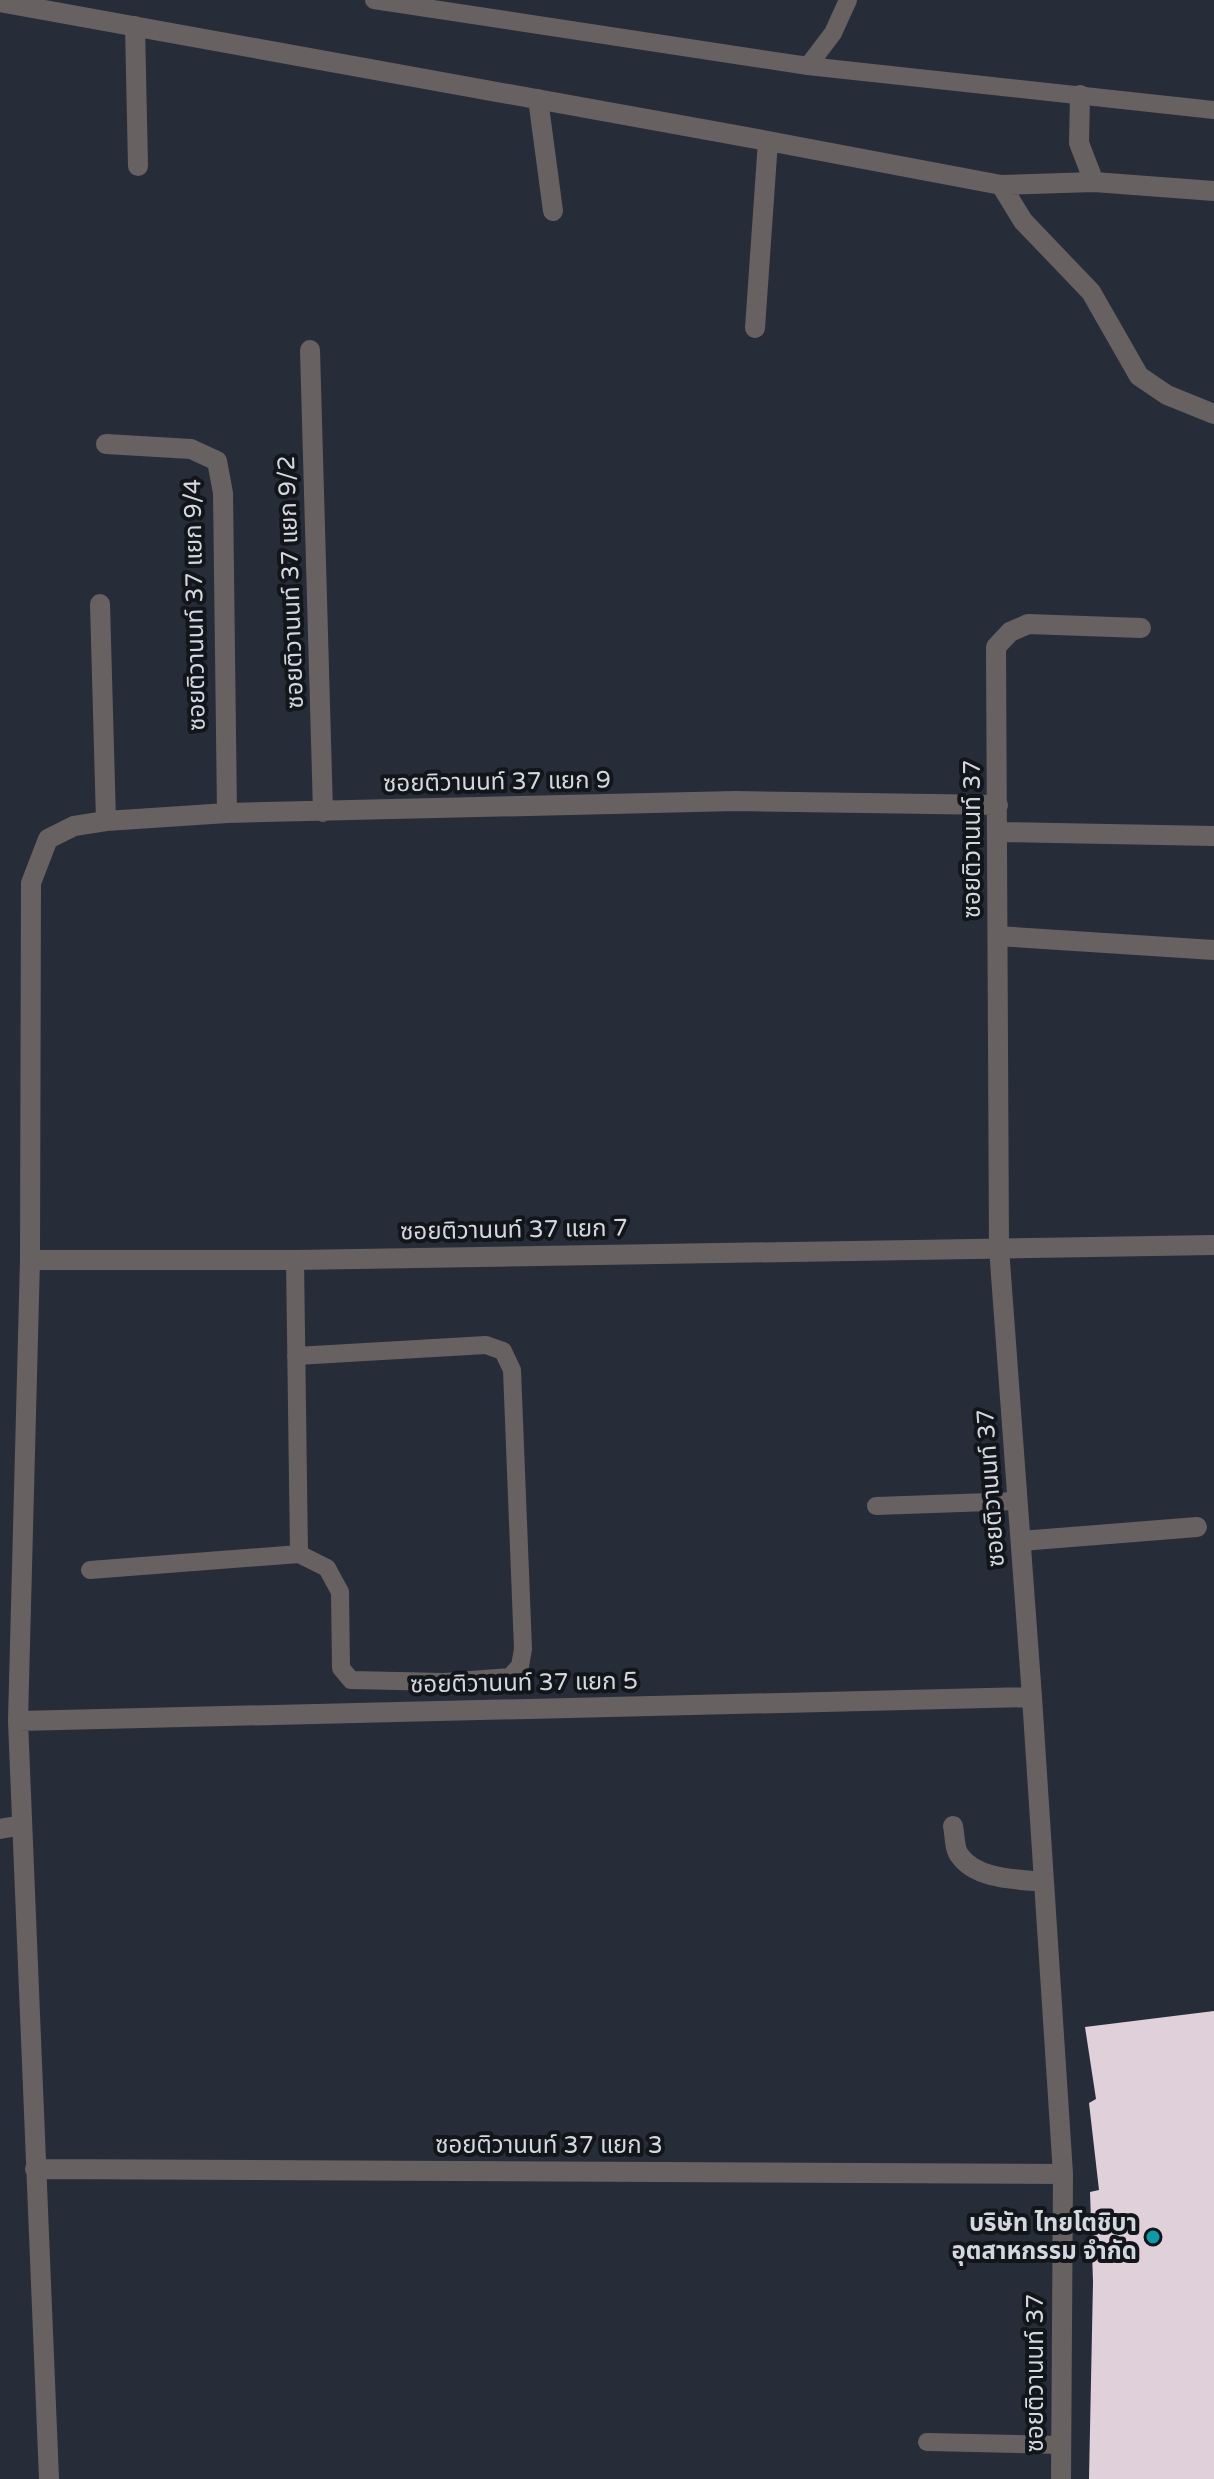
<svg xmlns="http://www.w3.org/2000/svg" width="1214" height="2479" font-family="'Varela Round','Noto Sans Thai',sans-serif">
<rect width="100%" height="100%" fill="#272d38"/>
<path fill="#e0d0d9" d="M 1214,2011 L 1214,2479 L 1089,2479 L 1093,2282 L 1090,2192 L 1099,2190 L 1089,2103 L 1096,2099 L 1085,2027 Z"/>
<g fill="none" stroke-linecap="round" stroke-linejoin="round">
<path stroke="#686161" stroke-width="18" d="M 374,0 L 808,66 L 1214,110
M 808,66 L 833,33 L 848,0
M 295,1260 L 299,1554
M 876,1506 L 1018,1501
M 90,1570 L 299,1554 L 327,1568 L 340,1592 L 341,1668 L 351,1680 L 444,1682 L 510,1677 L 520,1666 L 523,1649 L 512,1370 L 503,1351 L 486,1345 L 296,1356
M 927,2442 L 1061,2445"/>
<path stroke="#686161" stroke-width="20" d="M 0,2 L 768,141 L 1001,185 L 1094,182
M 135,26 L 138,166
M 1080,95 L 1079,143 L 1094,182 L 1214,191
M 538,99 L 553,211
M 1001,185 L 1023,221 L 1091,292 L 1139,376 L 1167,395 L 1214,414
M 755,328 L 768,141
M 310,350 L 323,812
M 106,444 L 191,449 L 217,461 L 223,493 L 227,813
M 100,604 L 106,821
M 998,832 L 1214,836
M 998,936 L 1214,950
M 30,1260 L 295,1260 L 1214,1245
M 1021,1541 L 1197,1527
M 18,1721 L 1032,1697
M 953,1826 C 955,1835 954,1849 960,1856 C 977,1880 1018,1879 1044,1882
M 0,1829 L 22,1825
M 35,2169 L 1063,2174
M 49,2479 L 18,1721 L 30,1260 L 31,883 L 48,839 L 74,826 L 106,821 L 227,813 L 736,801 L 998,805
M 1061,2479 L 1063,2174 L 1032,1697 L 999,1248 L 996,647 L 1010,632 L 1028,624 L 1141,628"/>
</g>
<circle fill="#0f9aa8" stroke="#12151a" stroke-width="3" cx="1153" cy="2237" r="8"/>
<g text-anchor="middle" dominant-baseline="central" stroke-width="8" stroke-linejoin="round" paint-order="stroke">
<g font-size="24" fill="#d3d7de" stroke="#12151a">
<text transform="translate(291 582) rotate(-92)">ซอยติวานนท์ 37 แยก 9/2</text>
<text transform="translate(195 605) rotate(-91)">ซอยติวานนท์ 37 แยก 9/4</text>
<text transform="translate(497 782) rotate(-1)">ซอยติวานนท์ 37 แยก 9</text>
<text transform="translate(972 839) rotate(-90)">ซอยติวานนท์ 37</text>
<text transform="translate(514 1230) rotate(-1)">ซอยติวานนท์ 37 แยก 7</text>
<text transform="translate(991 1488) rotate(-94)">ซอยติวานนท์ 37</text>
<text transform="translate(524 1683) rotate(-1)">ซอยติวานนท์ 37 แยก 5</text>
<text x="549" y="2145">ซอยติวานนท์ 37 แยก 3</text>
<text transform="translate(1035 2373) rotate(-90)">ซอยติวานนท์ 37</text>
</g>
<g font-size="24" font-weight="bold" fill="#d3d7de" stroke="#12151a" text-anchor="end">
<text x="1137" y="2223">บริษัท ไทยโตชิบา<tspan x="1137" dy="28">อุตสาหกรรม จำกัด</tspan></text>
</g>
</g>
</svg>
